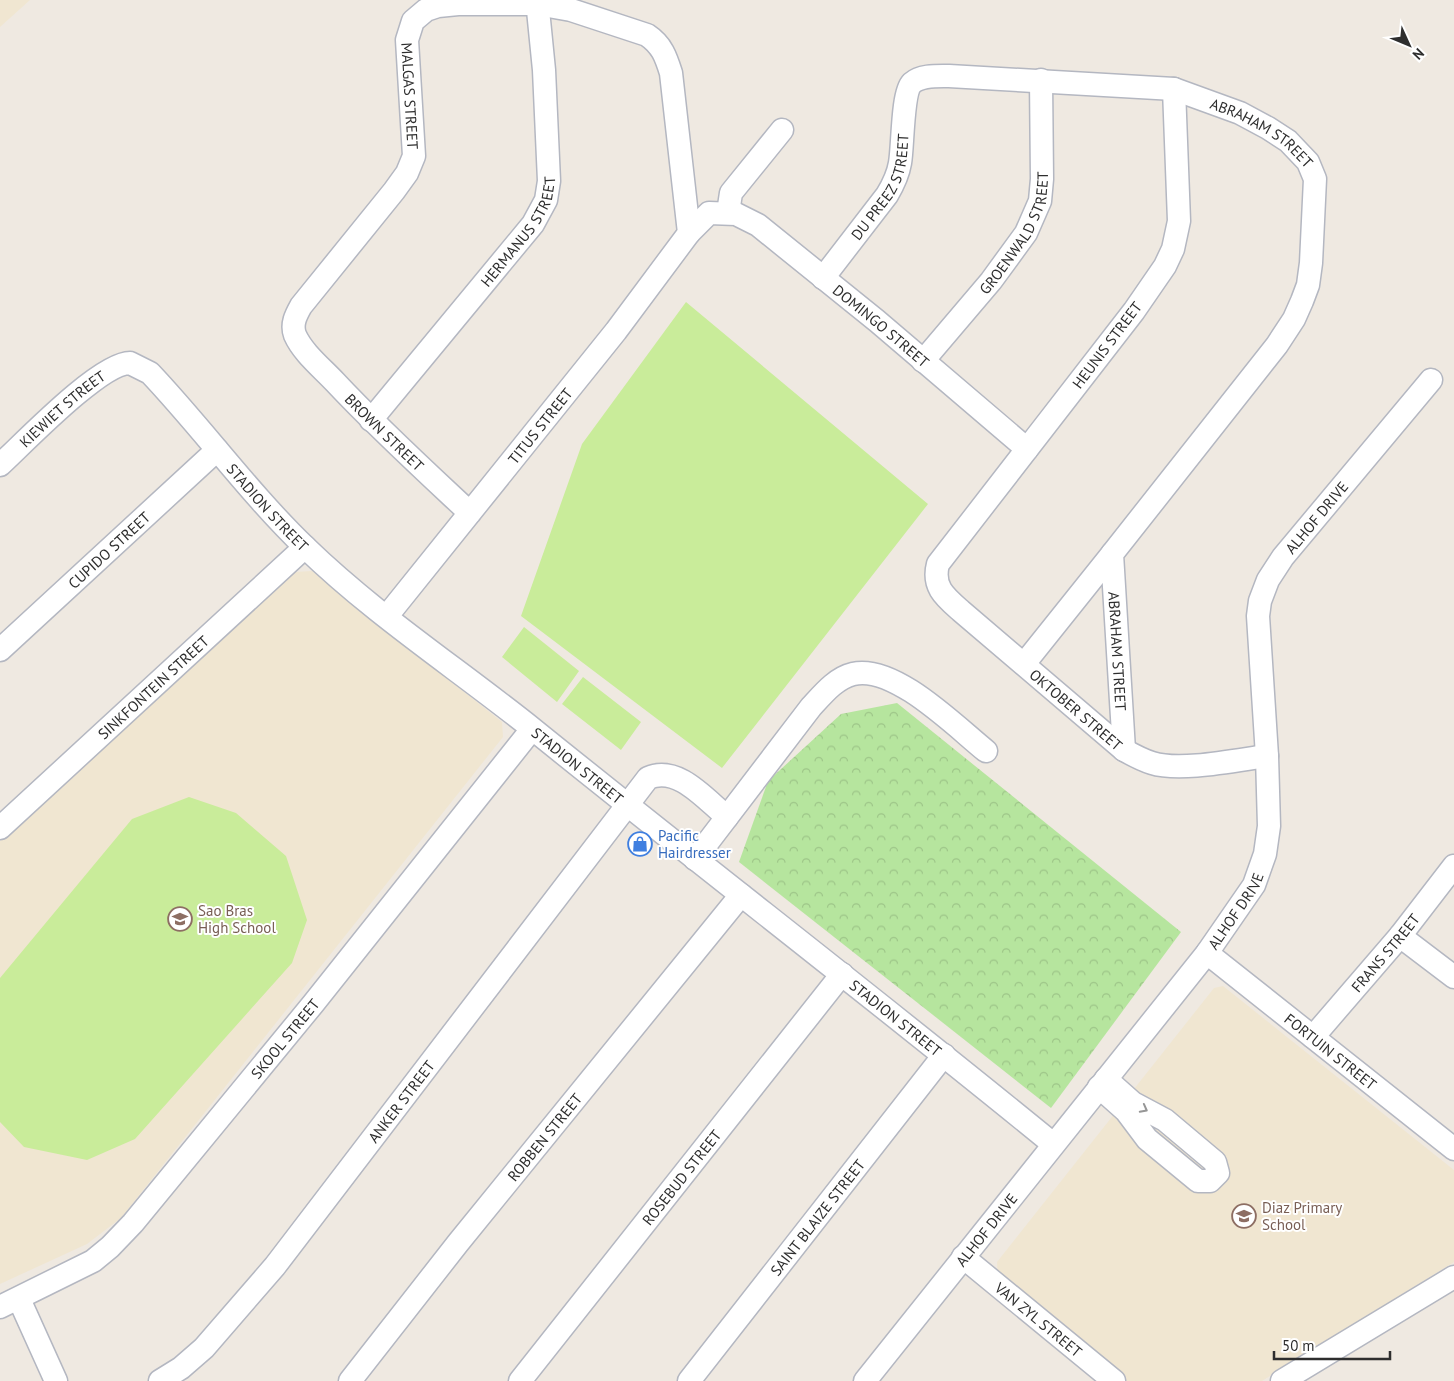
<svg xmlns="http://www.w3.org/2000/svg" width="1454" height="1381" font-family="'PT Sans',sans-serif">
<defs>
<pattern id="park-crowns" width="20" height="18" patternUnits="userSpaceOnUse" patternTransform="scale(1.25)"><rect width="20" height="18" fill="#b6e59e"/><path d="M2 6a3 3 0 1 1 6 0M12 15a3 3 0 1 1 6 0" fill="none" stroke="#9dc588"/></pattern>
</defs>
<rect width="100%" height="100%" fill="#efe9e1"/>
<path fill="#f0e6d1" d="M 0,0 L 30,0 L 0,27 Z
M 312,571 L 502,722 L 503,737 L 121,1218 L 87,1244 L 0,1284 L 0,841 L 295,572 Z
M 1223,986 L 1454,1170 L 1454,1262 L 1262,1381 L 1127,1381 L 998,1279 L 997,1262 L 1214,988 Z"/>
<path fill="url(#park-crowns)" d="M 897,703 L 1181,932 L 1051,1108 L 739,862 L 768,781 L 841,714 Z"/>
<path fill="#c9ec9a" d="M 686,302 L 928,504 L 722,768 L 521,616 L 582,444 Z
M 524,627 L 579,671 L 557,702 L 502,657 Z
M 583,677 L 641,722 L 621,750 L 562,704 Z
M 189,797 L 236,813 L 286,856 L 307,920 L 292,963 L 135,1139 L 87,1160 L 24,1147 L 0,1122 L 0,978 L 132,819 Z"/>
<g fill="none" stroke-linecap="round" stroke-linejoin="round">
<g stroke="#b4b7c1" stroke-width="25">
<g id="minor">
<path id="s1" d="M 1174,89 L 1179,221 L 1173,249 L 1165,266 L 1134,311 L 938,564 C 932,587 945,597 961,611 L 1124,750 C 1133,755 1142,760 1152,763 C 1180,772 1237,760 1267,756"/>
<path d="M 728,213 L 731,193 L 782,130"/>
<path id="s2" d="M 689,233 L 709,213 L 736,214 L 758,225 L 877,321 L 1027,449"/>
<path id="s3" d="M 823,278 L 887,195 C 893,185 898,175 900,163 C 903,147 902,93 912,83 C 921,75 937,76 949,76 L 1174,89 L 1240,113 L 1268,128 L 1288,141 L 1308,162 L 1315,179 L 1311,263 L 1308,285 L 1302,301 L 1294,319 L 1277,345 L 1112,554 L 1124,750"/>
<path id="s4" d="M 923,361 L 991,281 L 1026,233 L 1040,201 L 1042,179 L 1041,80"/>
<path id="s5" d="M 371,420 L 533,224 L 546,200 L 549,181 L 544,70 L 537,0"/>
<path id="s6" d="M 0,465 C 24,443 100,363 130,363 L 150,373 C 203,429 249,493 305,547 C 375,615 458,669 534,730 C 706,869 882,1004 1053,1144"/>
<path id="s7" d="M 387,616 L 616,331 L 689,233 L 671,73 C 666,57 662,45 647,35 L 571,10 L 537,4 L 458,4 L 438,6 L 426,10 L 413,21 L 407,40 L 414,156 L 407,173 L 394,191 L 301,306 C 296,315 291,324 295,335 C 303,353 322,368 335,382 C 378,428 424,470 470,513"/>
<path id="s8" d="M 0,650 L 217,450"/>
<path d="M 1024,664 L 1112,554"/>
<path id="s9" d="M 0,828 L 305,547"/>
<path d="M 695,859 L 811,707 C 823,694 836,678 853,674 C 894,664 955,726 986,751"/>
<path d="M 1400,936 L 1454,977"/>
<path id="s10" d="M 1207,953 L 1454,1149"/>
<path id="s11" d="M 1313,1037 L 1400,936 L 1454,866"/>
<path d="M 1099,1087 L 1126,1111 L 1147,1139 L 1198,1181 L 1210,1181 L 1218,1173 L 1215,1162 L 1165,1120 L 1133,1103 L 1106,1079"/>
<path id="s12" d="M 963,1257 L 1114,1381"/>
<path d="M 19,1299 L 56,1381"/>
<path id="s13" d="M 0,1307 L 93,1261 L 110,1247 L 133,1223 L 313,1004 L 532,729"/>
<path id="s14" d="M 160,1381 L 181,1368 L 204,1348 L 275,1266 L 648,778 C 678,765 705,799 727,817"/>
<path id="s15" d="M 350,1381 L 458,1243 L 741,895"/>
<path id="s16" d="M 520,1381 L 842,974"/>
<path id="s17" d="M 689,1381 L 944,1055"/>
<path id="s18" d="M 865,1381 L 1207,953 L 1254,885 L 1265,854 L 1269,826 L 1267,756 L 1258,616 L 1260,601 L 1268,580 L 1283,557 L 1431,380"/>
<path d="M 1282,1381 L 1454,1277"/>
</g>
</g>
<use href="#minor" stroke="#fff" stroke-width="22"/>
</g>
<defs><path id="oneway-chevron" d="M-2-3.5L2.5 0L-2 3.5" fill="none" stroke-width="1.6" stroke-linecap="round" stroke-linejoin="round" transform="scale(1.25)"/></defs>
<use stroke="#969696" href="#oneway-chevron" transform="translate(1144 1109) rotate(28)"/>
<defs>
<g id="shop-ring" transform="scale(1.25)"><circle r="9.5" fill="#fff" stroke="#3f7fe0" stroke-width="1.5"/><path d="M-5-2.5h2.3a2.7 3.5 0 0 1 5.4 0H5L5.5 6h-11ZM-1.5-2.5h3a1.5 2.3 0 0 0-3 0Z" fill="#3f7fe0"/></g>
<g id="school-ring" transform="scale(1.25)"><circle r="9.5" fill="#fff" stroke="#8d6e63" stroke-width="1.5"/><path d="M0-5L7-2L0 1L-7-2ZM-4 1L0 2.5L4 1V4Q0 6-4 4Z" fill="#8d6e63"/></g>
</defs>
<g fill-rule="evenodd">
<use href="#shop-ring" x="640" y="844"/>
<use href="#school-ring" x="180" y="919"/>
<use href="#school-ring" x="1244" y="1216"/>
</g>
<g text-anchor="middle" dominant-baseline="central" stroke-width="4" stroke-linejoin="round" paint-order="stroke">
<g font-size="15" fill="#2e2e2e" stroke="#fff">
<text stroke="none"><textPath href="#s7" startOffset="1014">MALGAS STREET</textPath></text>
<text stroke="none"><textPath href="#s3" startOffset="584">ABRAHAM STREET</textPath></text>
<text stroke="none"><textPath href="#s3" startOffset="110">DU PREEZ STREET</textPath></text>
<text stroke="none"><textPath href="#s5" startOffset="241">HERMANUS STREET</textPath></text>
<text stroke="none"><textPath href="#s4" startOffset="160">GROENWALD STREET</textPath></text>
<text stroke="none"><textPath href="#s2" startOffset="239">DOMINGO STREET</textPath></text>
<text transform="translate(1107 345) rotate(-53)">HEUNIS STREET</text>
<text stroke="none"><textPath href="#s6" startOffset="84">KIEWIET STREET</textPath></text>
<text stroke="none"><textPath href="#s7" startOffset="244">TITUS STREET</textPath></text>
<text stroke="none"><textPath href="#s7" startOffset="1426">BROWN STREET</textPath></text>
<text stroke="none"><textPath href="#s6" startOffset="368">STADION STREET</textPath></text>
<text stroke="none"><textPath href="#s18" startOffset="1019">ALHOF DRIVE</textPath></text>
<text stroke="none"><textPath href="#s8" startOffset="148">CUPIDO STREET</textPath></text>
<text stroke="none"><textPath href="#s3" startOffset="1196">ABRAHAM STREET</textPath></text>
<text stroke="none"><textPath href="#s9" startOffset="208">SINKFONTEIN STREET</textPath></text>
<text stroke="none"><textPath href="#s1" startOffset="762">OKTOBER STREET</textPath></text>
<text stroke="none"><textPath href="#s6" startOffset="772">STADION STREET</textPath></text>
<text stroke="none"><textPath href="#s18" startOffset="599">ALHOF DRIVE</textPath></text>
<text stroke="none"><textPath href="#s11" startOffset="111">FRANS STREET</textPath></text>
<text stroke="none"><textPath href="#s6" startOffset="1178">STADION STREET</textPath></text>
<text stroke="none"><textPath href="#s13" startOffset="398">SKOOL STREET</textPath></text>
<text stroke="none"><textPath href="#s10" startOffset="158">FORTUIN STREET</textPath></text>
<text stroke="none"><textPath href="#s14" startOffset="371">ANKER STREET</textPath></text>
<text stroke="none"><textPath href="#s15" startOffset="312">ROBBEN STREET</textPath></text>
<text stroke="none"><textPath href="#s16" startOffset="260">ROSEBUD STREET</textPath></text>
<text stroke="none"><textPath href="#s17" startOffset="208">SAINT BLAIZE STREET</textPath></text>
<text stroke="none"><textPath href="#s18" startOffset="194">ALHOF DRIVE</textPath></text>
<text stroke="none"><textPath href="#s12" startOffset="98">VAN ZYL STREET</textPath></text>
</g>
<g font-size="15" fill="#366cbe" stroke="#fff" text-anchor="start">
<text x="658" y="835">Pacific<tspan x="658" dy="17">Hairdresser</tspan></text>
</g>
<g font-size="15" fill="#785e54" stroke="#fff" text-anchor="start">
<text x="198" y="910">Sao Bras<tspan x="198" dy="17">High School</tspan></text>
<text x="1262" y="1207">Diaz Primary<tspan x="1262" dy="17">School</tspan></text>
</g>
</g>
<g transform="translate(1409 45) rotate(134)" stroke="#ffffff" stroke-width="4" paint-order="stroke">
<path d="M0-4L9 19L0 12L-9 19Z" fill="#2e2e2e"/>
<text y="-8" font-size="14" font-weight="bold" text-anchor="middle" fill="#2e2e2e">N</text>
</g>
<path d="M1274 1351v8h116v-8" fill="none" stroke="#2e2e2e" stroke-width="2.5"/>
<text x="1282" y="1351" font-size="15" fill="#2e2e2e" stroke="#ffffff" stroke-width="4" paint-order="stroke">50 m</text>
</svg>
